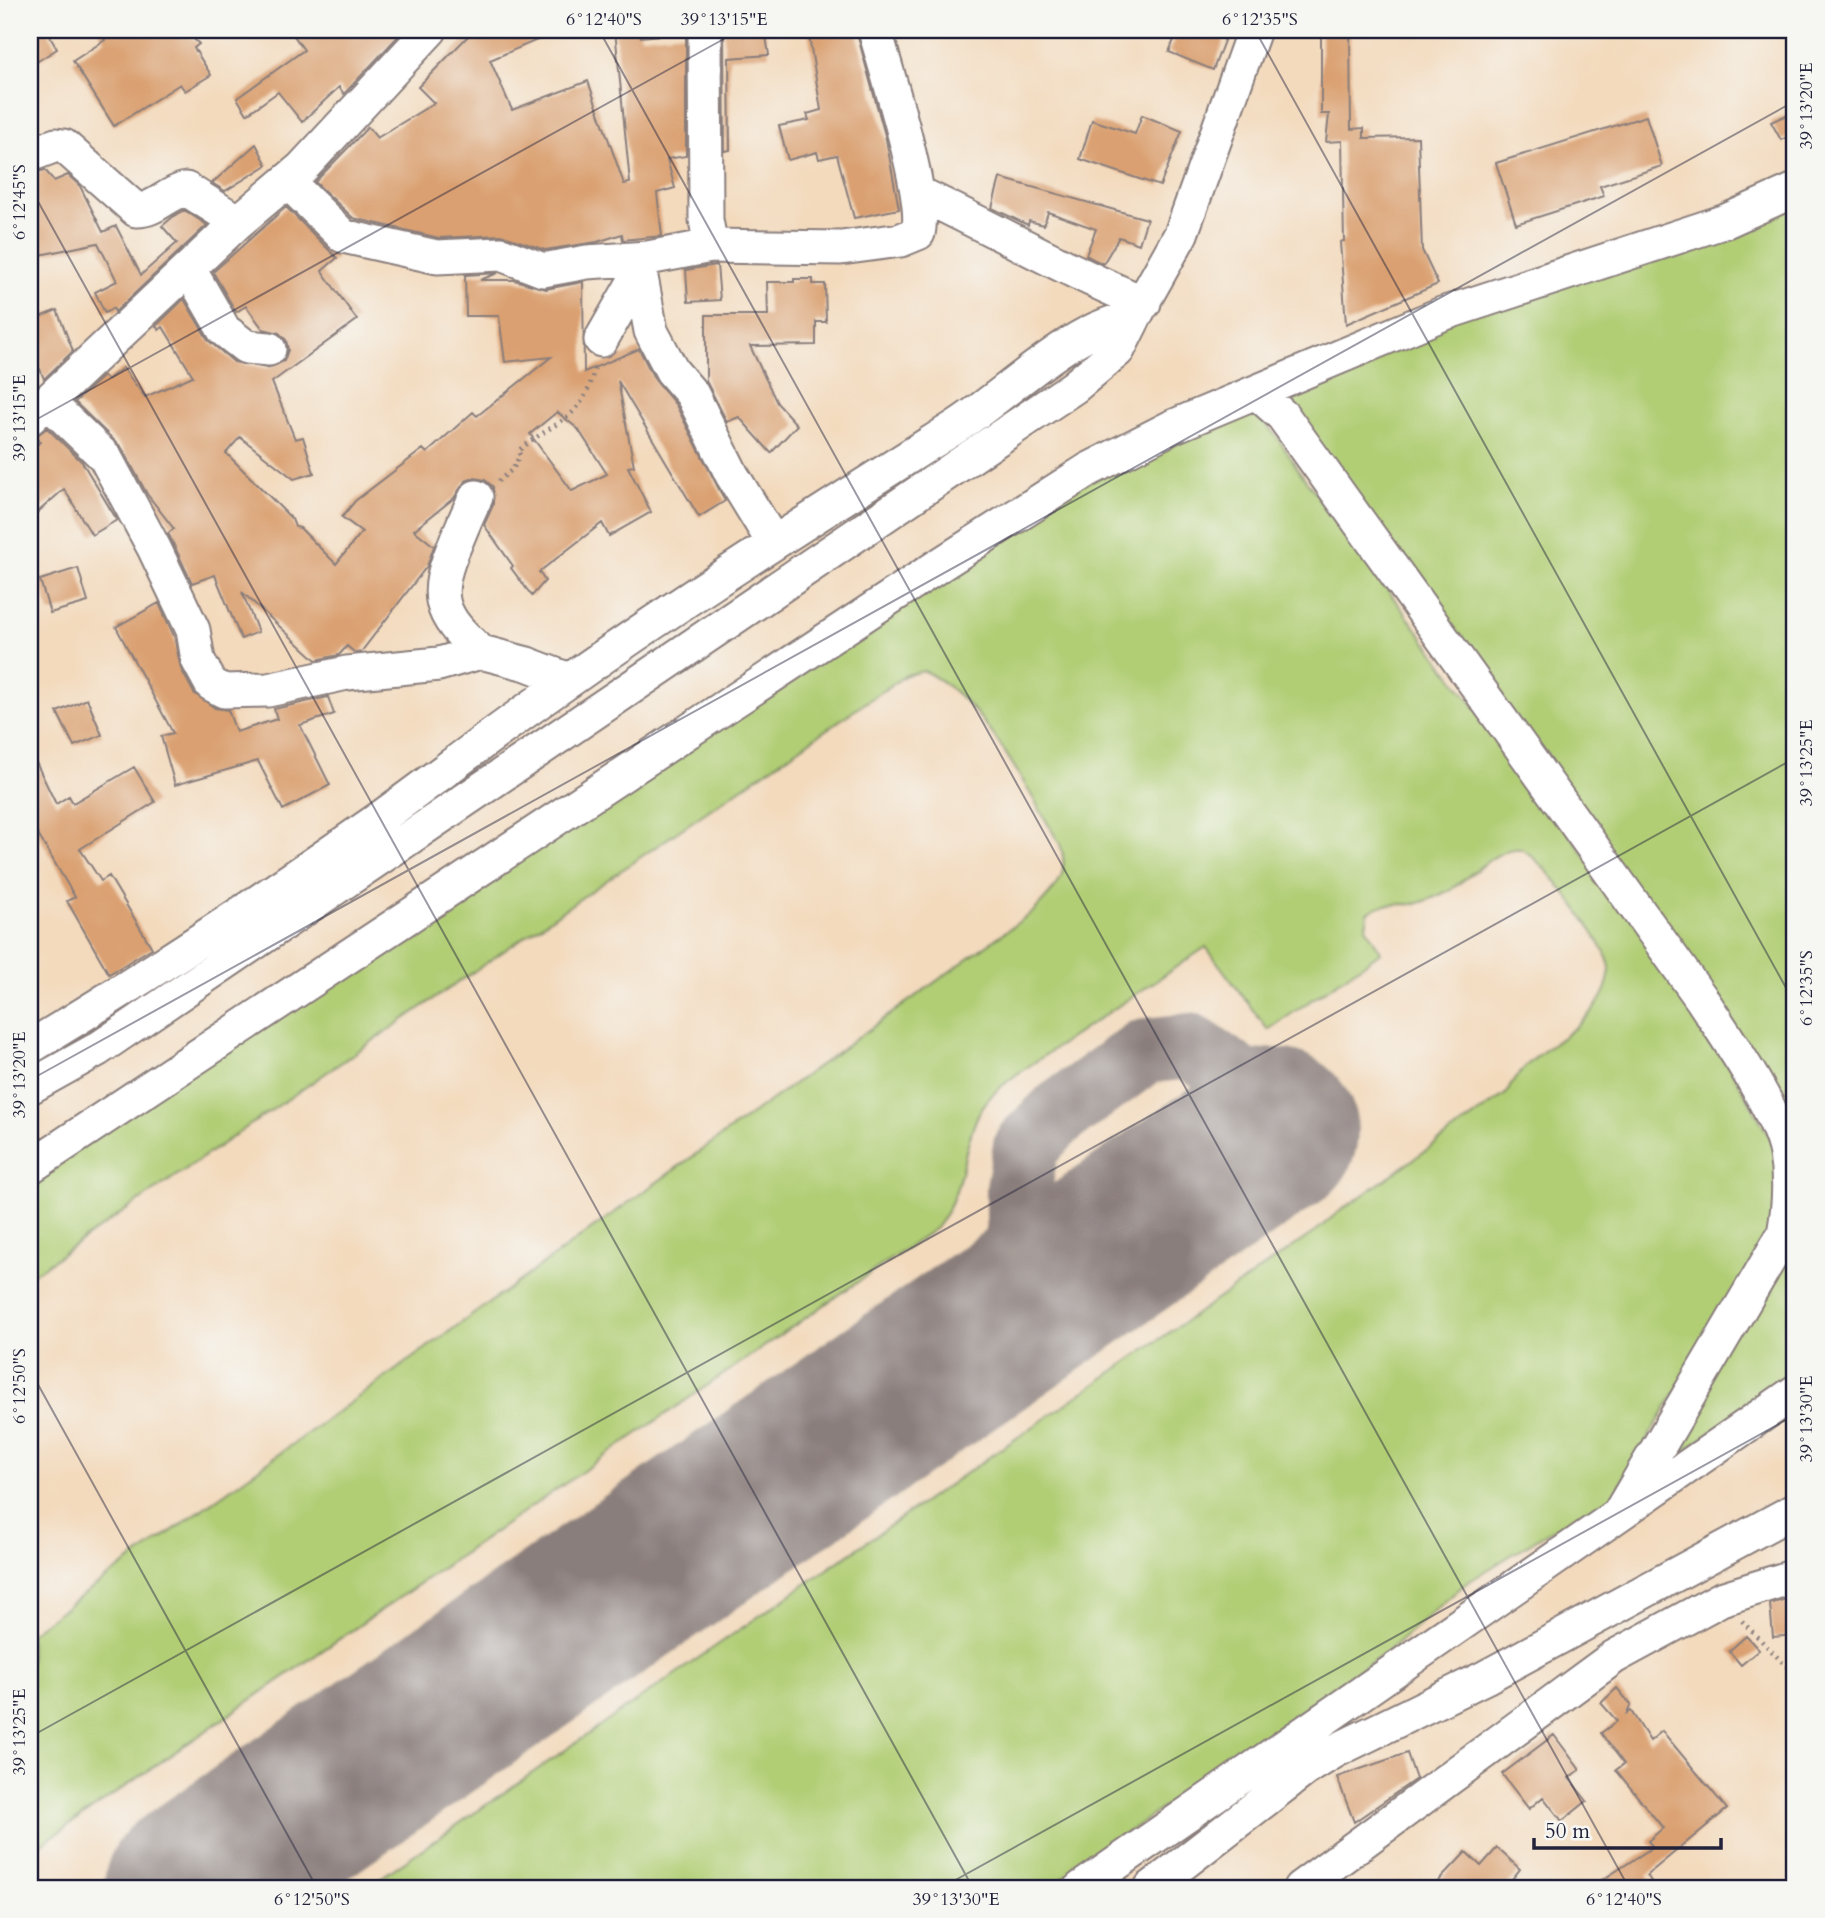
<svg xmlns="http://www.w3.org/2000/svg" width="1825" height="1918" font-family="Cardo,serif">
<rect width="100%" height="100%" fill="#f6f6f2"/>
<filter id="ink" filterUnits="userSpaceOnUse"><feTurbulence type="fractalNoise" baseFrequency=".0143" numOctaves="2"/><feDisplacementMap in="SourceGraphic" scale="14" xChannelSelector="R" yChannelSelector="G"/><feConvolveMatrix kernelMatrix="1 2 1 2 8 2 1 2 1" color-interpolation-filters="sRGB"/></filter>
<filter id="wash" filterUnits="userSpaceOnUse"><feTurbulence type="fractalNoise" baseFrequency=".00686" numOctaves="4" result="noise"/><feDisplacementMap in="SourceGraphic" scale="28" xChannelSelector="R" yChannelSelector="G"/><feGaussianBlur stdDeviation="1.57" result="paint"/><feColorMatrix in="noise" values="0 0 0 0 0 0 0 0 0 0 0 0 0 0 0 0 0 1.4 0 .05"/><feComposite in="paint" operator="in"/></filter>
<g filter="url(#wash)">
<rect width="100%" height="100%" fill="#f3dabd"/>
<path fill="#b1ce75" stroke="#6a7858" stroke-width="2" d="M 1795,202 L 1795,1149 L 1279,392 L 1446,320 Z
M 1247,411 C 1273,425 1285,449 1300,472 L 1693,1001 L 1777,1150 L 1783,1213 L 1613,1497 L 1548,1532 L 1465,1584 L 1389,1650 L 1048,1888 L 366,1888 L 1316,1231 L 1336,1214 L 1507,1093 C 1528,1043 1603,1033 1610,970 C 1612,950 1540,853 1520,849 C 1499,845 1466,881 1448,891 C 1437,896 1424,903 1413,904 C 1394,905 1384,901 1368,913 L 1366,927 L 1381,952 L 1268,1030 L 1206,947 L 1017,1074 C 1003,1085 988,1096 979,1113 C 960,1151 966,1190 936,1228 L 30,1852 L 30,1633 L 1034,911 C 1055,888 1071,877 1060,844 C 1024,786 986,701 924,671 L 906,675 L 30,1276 L 30,1178 L 1090,477 Z
M 1795,1215 L 1795,1374 L 1650,1475 Z"/>
<g fill="none" stroke-linecap="round" stroke-linejoin="round">
<path stroke="#8a7e7c" stroke-width="66" d="M 1019,1310 L 1019,1189 L 1026,1146 L 1058,1114 L 1145,1051 L 1190,1046 L 1233,1075 L 1257,1120 L 1260,1178 L 1241,1210 L 1199,1231 L 1164,1224 L 1133,1230"/>
<path stroke="#8a7e7c" stroke-width="168" d="M 188,1888 L 1274,1132"/>
</g>
<g id="blocks">
<path fill="#daa071" fill-rule="evenodd" d="M 30,30 L 46,30 L 57,49 L 30,66 Z
M 98,30 L 185,30 L 199,44 L 194,48 L 211,75 L 185,91 L 180,84 L 114,126 L 73,61 L 105,40 Z
M 290,30 L 404,30 L 344,94 L 339,87 L 302,122 L 278,92 L 247,114 L 237,98 L 304,50 Z
M 474,30 L 561,30 L 490,60 L 512,110 L 588,81 L 624,184 L 630,183 L 615,30 L 640,30 L 641,37 L 686,33 L 686,156 L 667,159 L 675,188 L 657,193 L 662,236 L 623,240 L 622,234 L 597,242 L 545,250 L 501,235 L 439,238 L 353,218 L 315,182 L 368,127 L 377,138 L 434,103 L 418,87 Z
M 744,30 L 765,30 L 769,55 L 729,58 L 730,150 L 725,151 L 724,32 Z
M 808,30 L 856,30 L 886,139 L 899,209 L 854,218 L 837,155 L 819,159 L 817,152 L 788,160 L 779,126 L 809,120 L 807,114 L 821,110 Z
M 1178,30 L 1228,30 L 1213,70 L 1169,52 Z
M 1321,30 L 1350,30 L 1351,129 L 1364,128 L 1364,138 L 1418,137 L 1422,250 L 1438,284 L 1346,324 L 1340,242 L 1344,241 L 1342,141 L 1326,142 L 1329,114 L 1321,114 Z
M 1795,111 L 1795,134 L 1781,140 L 1771,122 Z
M 1142,115 L 1182,131 L 1160,186 L 1080,159 L 1092,120 L 1135,134 Z
M 1646,116 L 1662,166 L 1600,186 L 1604,196 L 1516,224 L 1496,163 Z
M 256,144 L 267,165 L 225,191 L 212,183 Z
M 45,170 L 54,181 L 68,175 L 80,186 L 103,232 L 116,226 L 141,275 L 177,243 L 162,226 L 174,216 L 184,210 L 207,225 L 115,312 L 113,308 L 105,313 L 95,292 L 117,281 L 98,243 L 30,257 L 30,174 Z
M 1000,178 L 1147,219 L 1139,244 L 1119,237 L 1103,264 L 1095,260 L 1086,255 L 1096,229 L 1048,212 L 1044,225 L 1029,221 L 1028,225 L 992,208 Z
M 286,207 L 337,258 L 322,271 L 357,320 L 272,382 L 295,439 L 303,437 L 314,473 L 294,479 L 240,437 L 226,453 L 292,519 L 295,527 L 300,528 L 336,564 L 362,532 L 342,517 L 355,501 L 423,449 L 427,453 L 473,412 L 477,416 L 551,357 L 505,362 L 499,316 L 466,316 L 465,275 L 498,273 L 480,280 L 514,280 L 546,289 L 583,282 L 584,372 L 639,349 L 655,380 L 676,405 L 725,501 L 699,517 L 618,381 L 634,466 L 628,467 L 651,512 L 609,536 L 602,523 L 539,572 L 545,581 L 532,596 L 511,568 L 513,566 L 484,525 L 493,505 L 493,487 L 485,480 L 474,478 L 465,481 L 454,498 L 414,530 L 434,546 L 427,566 L 361,652 L 355,653 L 347,646 L 339,655 L 316,660 L 242,592 L 258,632 L 241,639 L 215,575 L 192,583 L 168,533 L 174,529 L 147,494 L 122,448 L 75,402 L 103,376 L 107,380 L 123,368 L 145,397 L 193,376 L 163,327 L 159,330 L 156,326 L 184,299 L 208,340 L 234,362 L 267,368 L 284,361 L 288,350 L 286,340 L 279,333 L 263,329 L 246,306 L 236,312 L 213,272 ZM 557,412 L 578,429 L 607,474 L 572,491 L 530,434 Z
M 717,265 L 720,300 L 688,302 L 686,270 Z
M 794,279 L 813,279 L 813,284 L 825,284 L 826,322 L 816,322 L 816,345 L 750,346 L 777,403 L 797,425 L 771,453 L 739,417 L 727,422 L 706,381 L 706,315 L 768,315 L 767,282 L 794,282 Z
M 57,310 L 73,351 L 44,379 L 40,369 L 30,373 L 30,321 Z
M 47,428 L 82,462 L 117,520 L 92,535 L 64,489 L 30,519 L 30,450 L 40,442 L 36,436 Z
M 78,568 L 88,602 L 50,613 L 40,580 Z
M 159,603 L 174,636 L 181,669 L 194,693 L 215,708 L 228,710 L 236,732 L 277,719 L 274,709 L 328,697 L 334,714 L 300,725 L 330,785 L 283,810 L 258,761 L 175,785 L 161,736 L 173,733 L 116,627 Z
M 87,699 L 102,735 L 74,746 L 57,712 Z
M 30,750 L 56,804 L 69,796 L 73,803 L 134,767 L 155,802 L 80,849 L 101,881 L 109,876 L 152,948 L 109,974 L 67,901 L 75,897 L 30,821 Z
M 1795,1596 L 1795,1635 L 1773,1637 L 1770,1604 Z
M 1746,1636 L 1759,1650 L 1741,1665 L 1729,1651 Z
M 1617,1688 L 1631,1705 L 1627,1713 L 1631,1711 L 1650,1741 L 1662,1731 L 1727,1809 L 1647,1875 L 1655,1888 L 1590,1888 L 1653,1847 L 1648,1841 L 1663,1828 L 1616,1770 L 1624,1764 L 1601,1733 L 1617,1721 L 1601,1703 Z
M 1554,1735 L 1580,1770 L 1569,1778 L 1587,1801 L 1562,1821 L 1543,1797 L 1529,1809 L 1502,1774 Z
M 1407,1753 L 1416,1779 L 1354,1822 L 1337,1777 Z
M 1497,1848 L 1520,1869 L 1505,1888 L 1432,1888 L 1466,1852 L 1481,1866 Z"/>
</g>
</g>
<g filter="url(#ink)">
<use href="#blocks" fill-opacity="0" stroke="#8a7e7c" stroke-width="2"/>
<g fill="none" stroke-linecap="round" stroke-linejoin="round">
<g stroke="#8a7e7c" stroke-width="37">
<path id="minor" d="M 705,30 L 706,220 L 711,246
M 30,155 L 56,145 L 64,146 L 136,210 C 155,211 167,193 186,189 L 238,222
M 287,181 L 343,236 L 437,257 L 501,254 L 543,270 L 587,262 L 648,258 L 711,246 L 841,248 L 901,240 L 918,233 C 928,199 886,71 875,30
M 918,193 C 994,229 1067,271 1144,303
M 189,269 L 224,330 L 246,347 L 269,349
M 640,272 L 651,331 L 672,371 L 692,394 L 732,475 L 773,542
M 601,340 L 645,263
M 1256,392 L 1283,416 L 1701,998 C 1725,1035 1779,1112 1786,1154 C 1791,1182 1789,1207 1784,1234 L 1619,1514
M 47,401 L 105,457 L 154,548 L 193,630 L 198,660 L 211,684 L 224,691 L 268,690 L 347,673 L 439,664 L 481,652 L 527,664 L 569,680
M 30,418 L 238,222 L 301,169 L 430,30
M 476,497 C 468,512 462,527 456,542 C 433,595 437,614 481,652
M 30,1047 C 148,976 263,900 376,821 C 441,774 504,725 570,680 C 695,592 825,510 954,428 C 1007,395 1073,325 1134,318 L 1181,234 L 1254,30
M 30,1087 L 98,1049 L 1074,387 L 1118,350 L 1134,318
M 30,1167 L 935,568 L 1088,470 L 1172,427 L 1442,314 L 1726,221 L 1795,190
M 1081,1888 L 1795,1392
M 1151,1888 L 1304,1770 L 1335,1751 L 1486,1677 L 1795,1510
M 1300,1888 L 1614,1657 L 1721,1599 L 1795,1576"/>
</g>
<path stroke="#8a7e7c" stroke-width="4.5" stroke-dasharray="2 5" stroke-linecap="butt" d="M 498,481 L 513,469 L 520,455 L 518,451 C 557,418 584,422 595,365
M 1742,1621 L 1795,1675"/>
<use href="#minor" stroke="#fff" stroke-width="33"/>
</g>
</g>
<path fill="none" stroke="#22223b" stroke-width="2" stroke-opacity="0.45" d="M 599,30 L 1629,1888M 1255,30 L 1795,1004M 30,187 L 973,1888M 30,423 L 740,30M 30,1080 L 1795,101M 30,1370 L 317,1888M 30,1737 L 1795,758M 941,1888 L 1795,1415"/>
<rect width="1825" height="1918" fill="none" stroke="#f6f6f2" stroke-width="77"/>
<path d="M1534 1838v10h187v-10" fill="none" stroke="#22223b" stroke-width="3.5"/>
<text x="1545" y="1838" font-size="21" fill="#22223b" stroke="#f6f6f2" stroke-width="5" paint-order="stroke">50 m</text>
<rect x="38" y="38" width="1748" height="1842" fill="none" stroke="#22223b" stroke-width="2.5"/>
<g font-size="18" text-anchor="middle" fill="#22223b">
<text x="604" y="25">6°12'40"S</text>
<text x="724" y="25">39°13'15"E</text>
<text x="1260" y="25">6°12'35"S</text>
<text transform="translate(1806 106) rotate(-90)" y="6">39°13'20"E</text>
<text transform="translate(19 202) rotate(-90)" y="6">6°12'45"S</text>
<text transform="translate(19 418) rotate(-90)" y="6">39°13'15"E</text>
<text transform="translate(1806 763) rotate(-90)" y="6">39°13'25"E</text>
<text transform="translate(1806 988) rotate(-90)" y="6">6°12'35"S</text>
<text transform="translate(19 1075) rotate(-90)" y="6">39°13'20"E</text>
<text transform="translate(19 1386) rotate(-90)" y="6">6°12'50"S</text>
<text transform="translate(1806 1419) rotate(-90)" y="6">39°13'30"E</text>
<text transform="translate(19 1732) rotate(-90)" y="6">39°13'25"E</text>
<text x="312" y="1905">6°12'50"S</text>
<text x="956" y="1905">39°13'30"E</text>
<text x="1624" y="1905">6°12'40"S</text>
</g>
</svg>
